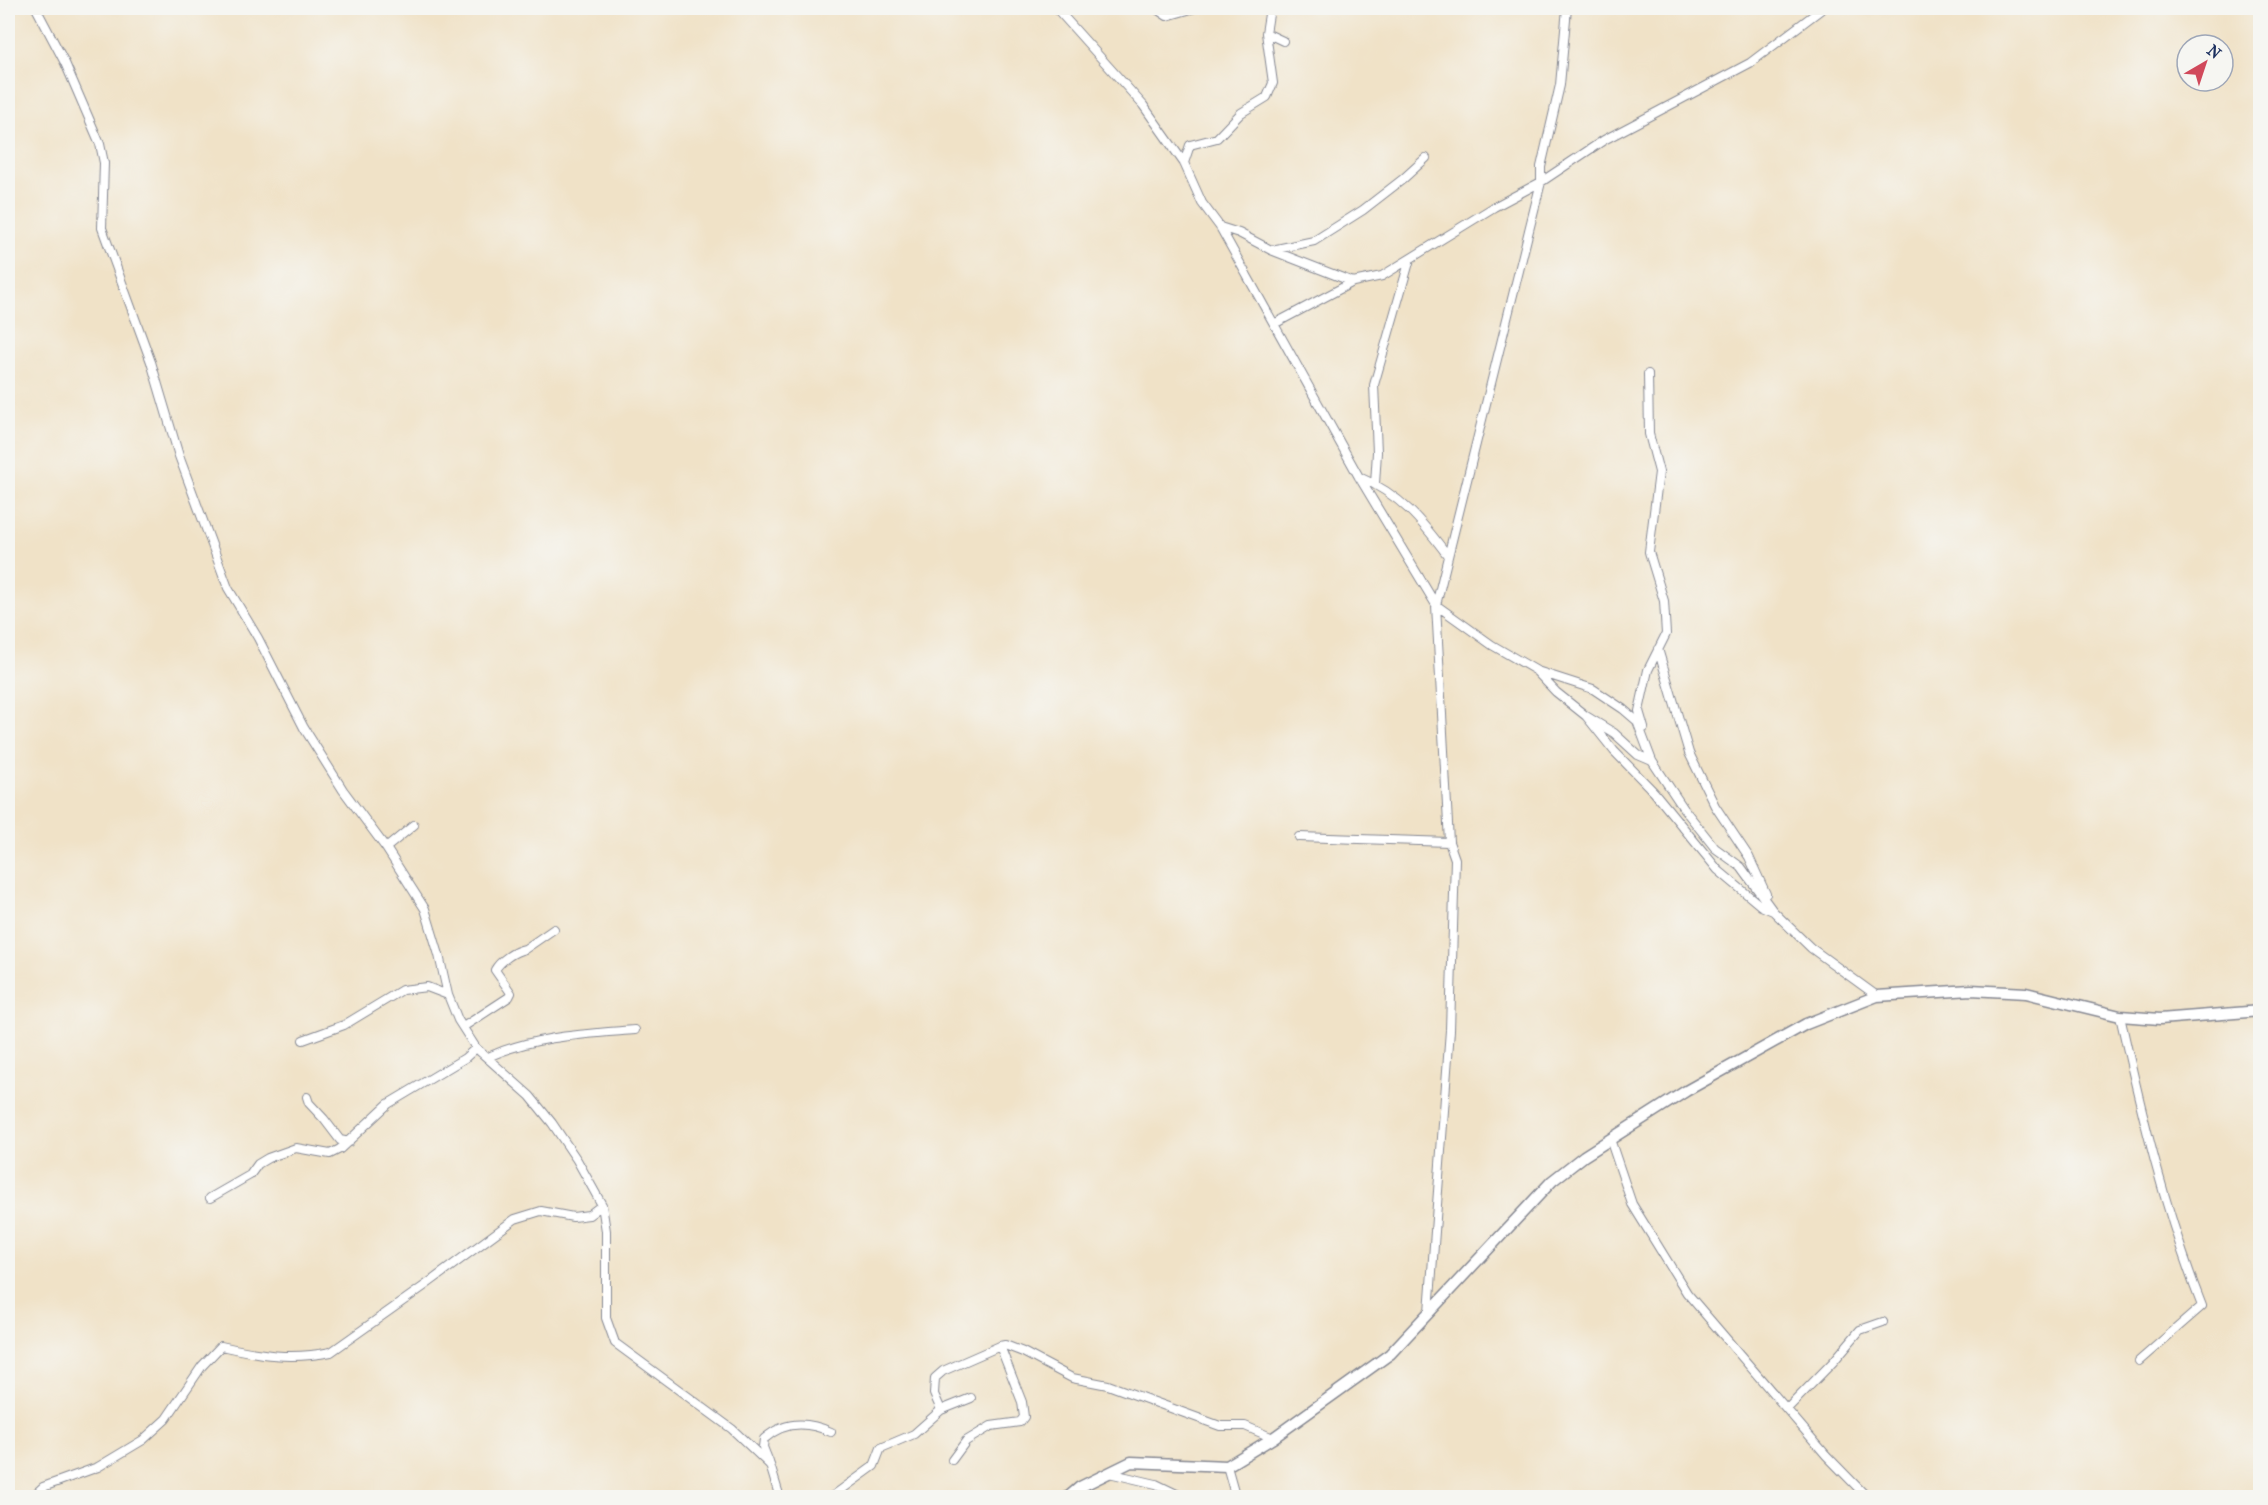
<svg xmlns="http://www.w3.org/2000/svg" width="2268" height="1505" font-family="'IM FELL French Canon',serif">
<rect width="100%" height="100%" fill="#f6f6f2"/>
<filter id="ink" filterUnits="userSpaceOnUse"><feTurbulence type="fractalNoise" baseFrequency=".0167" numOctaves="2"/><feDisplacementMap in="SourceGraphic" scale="12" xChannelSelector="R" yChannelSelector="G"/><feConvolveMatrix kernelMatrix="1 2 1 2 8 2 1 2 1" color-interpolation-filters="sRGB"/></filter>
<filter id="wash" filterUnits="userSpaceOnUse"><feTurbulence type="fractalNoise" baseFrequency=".008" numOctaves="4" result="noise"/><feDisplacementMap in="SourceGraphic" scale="24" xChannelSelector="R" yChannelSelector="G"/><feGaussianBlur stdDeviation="1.35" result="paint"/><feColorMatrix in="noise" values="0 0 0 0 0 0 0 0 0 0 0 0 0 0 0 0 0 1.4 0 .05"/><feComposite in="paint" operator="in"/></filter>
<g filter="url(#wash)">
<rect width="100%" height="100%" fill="#f0e2c7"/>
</g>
<g filter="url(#ink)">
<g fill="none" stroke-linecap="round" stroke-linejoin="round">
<g stroke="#868892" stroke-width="10">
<path id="minor" d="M 36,8 L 65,63 L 100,144 L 104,163 L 102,228 L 151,362 L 179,456 L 228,588 L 258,638 L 304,728 L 343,790 L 386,848 L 425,909 L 439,955 L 448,995 L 458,1020 L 476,1048 L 530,1096 L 552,1123 L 577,1160 L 602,1205 L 606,1231 L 606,1318 L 615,1343 L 732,1429 L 770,1465 L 780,1498
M 1056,8 L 1143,105 L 1184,163 L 1202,203 L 1220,227 L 1359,477 L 1436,605 L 1449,842 L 1455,859 L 1450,1030 L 1429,1312
M 1155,8 L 1167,16 L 1195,8
M 1270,8 L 1266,33 L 1283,41
M 1567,8 L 1560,85 L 1541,167 L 1541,182 L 1436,605 L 1492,645 L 1537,671 L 1593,689 L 1623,709 L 1637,721 L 1652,761 L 1684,809 L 1715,848 L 1741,867 L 1773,911 L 1811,948 L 1877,996
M 1184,163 L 1190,145 L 1217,138 L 1241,113 L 1267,97 L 1273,83 L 1266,33
M 1220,227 L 1239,233 L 1271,250 L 1353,282 L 1382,276 L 1494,207 L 1541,182 L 1604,140 L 1750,63 L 1823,8
M 1272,250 L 1314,241 L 1363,210 L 1403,179 L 1426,158
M 1274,324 L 1353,282
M 1359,477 C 1400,494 1422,521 1448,556
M 1375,484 L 1377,452 L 1374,385 L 1410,259
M 1658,649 L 1689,753 L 1715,806 L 1749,857 L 1766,894
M 1537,672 L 1556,692 L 1586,716 L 1614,733 L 1638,755 L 1652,761
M 1586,716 L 1614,751 L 1654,792 L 1718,870 L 1761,906 L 1773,911
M 1644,728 L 1639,711 L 1648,670 L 1666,634 L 1664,601 L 1649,552 L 1659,472 L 1649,434 L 1648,374
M 1299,837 L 1449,842
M 386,848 L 414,825
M 2120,1016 C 2142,1115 2165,1212 2202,1306 L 2139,1361
M 463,1027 L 509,997 L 511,993 L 495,970 C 500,961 514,951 525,949 L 554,929
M 303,1040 L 344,1025 L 402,990 L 427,987 L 448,995
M 488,1057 C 533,1036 586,1034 635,1030
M 307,1097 L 309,1103 L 324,1119 L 340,1140 L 349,1142
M 1610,1139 L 1632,1204 L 1687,1293 L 1826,1455 L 1868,1498
M 210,1198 L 250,1175 L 258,1164 L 268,1158 L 296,1148 L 330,1154 L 340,1149 L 388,1104 L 465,1058 L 476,1048
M 1787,1409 L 1833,1362 L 1860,1330 L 1883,1322
M 941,1410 L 934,1394 L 935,1378 L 943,1371 L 1000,1346
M 952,1460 L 966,1441 L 991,1426 L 1020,1422 L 1024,1417 L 1022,1402 L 1000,1346 L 1005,1345 L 1023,1352 L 1072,1378 L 1108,1385 L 1220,1426 L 1245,1426 L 1273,1438
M 769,1462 L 763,1447 L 764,1439 C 784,1421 807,1421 831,1432
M 1227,1466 L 1236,1498
M 1109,1473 L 1156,1484 L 1185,1498
M 31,1498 L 43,1487 L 98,1467 L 143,1440 L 166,1419 L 202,1366 L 221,1346 C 260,1355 291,1360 331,1352 L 427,1284 L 515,1219 L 541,1211 L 573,1217 L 589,1215 L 602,1205
M 830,1498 L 874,1466 L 881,1448 L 914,1434 L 941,1410 L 971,1398"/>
</g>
<g stroke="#868892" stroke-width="13">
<path id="tertiary" d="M 1067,1498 L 1080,1487 L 1131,1462 L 1227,1466 L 1273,1438 L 1390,1354 L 1552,1181 L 1584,1156 L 1686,1091 L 1806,1024 L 1877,996 L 1971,990 L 2026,993 L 2120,1016 L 2160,1019 L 2260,1011"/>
</g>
<use href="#minor" stroke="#fff" stroke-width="8"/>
<use href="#tertiary" stroke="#fff" stroke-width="10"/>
</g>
</g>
<rect width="2268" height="1505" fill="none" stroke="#f6f6f2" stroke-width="30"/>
<g transform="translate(2205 63) rotate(39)"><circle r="28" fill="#f6f6f2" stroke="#9ea6b7" stroke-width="1.5"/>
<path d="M0-4.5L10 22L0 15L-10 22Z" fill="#d1495b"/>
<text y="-9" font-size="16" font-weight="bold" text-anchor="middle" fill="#1b2f5e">N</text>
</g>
</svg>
